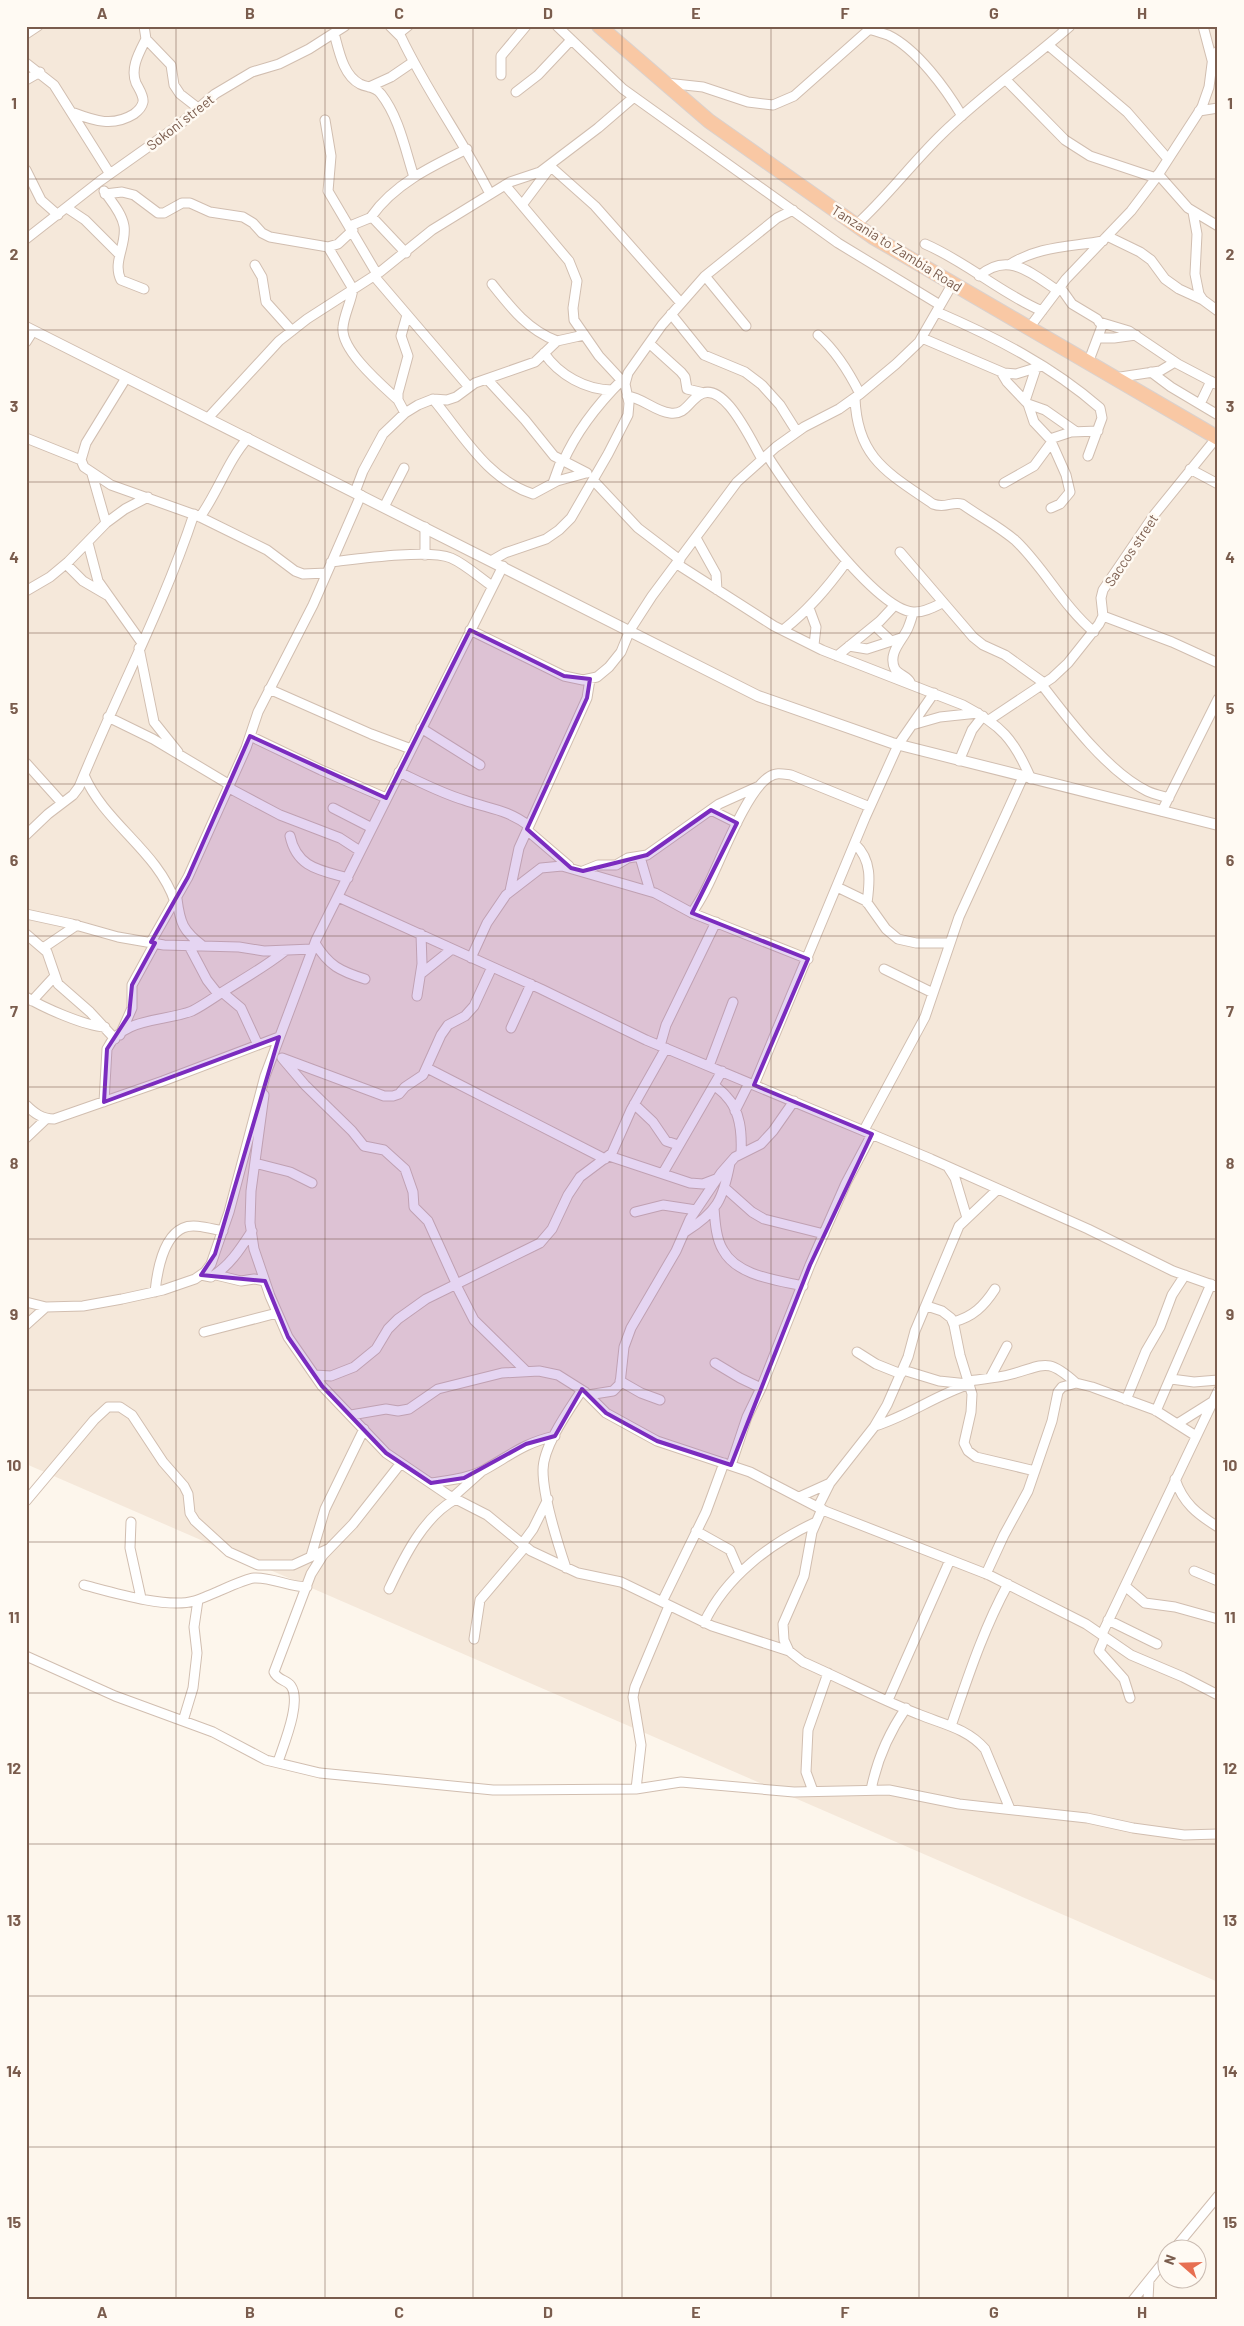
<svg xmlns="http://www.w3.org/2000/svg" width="1244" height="2326" font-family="Barlow,sans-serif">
<rect width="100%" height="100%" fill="#fdf6ec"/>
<path fill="#f5e8da" d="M 26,26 L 1218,26 L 1218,1982 L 26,1464 Z"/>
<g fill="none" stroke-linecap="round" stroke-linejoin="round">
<g stroke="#d1beb0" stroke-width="11">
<path id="minor" d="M 144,26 L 146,39 L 171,65 L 174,85 L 180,94 L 198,108
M 390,26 L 401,37 C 427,92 463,140 490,194
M 557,26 L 623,89 L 838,243 L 940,305
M 1203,26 L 1212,60
M 869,29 C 875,31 882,33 888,35 C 917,49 946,89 962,116
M 334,33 C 339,51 343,75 360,84 C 368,88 375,86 381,94 C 399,117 405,149 414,177
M 26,34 L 38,26
M 398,34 L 408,26
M 1048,45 L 1127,112 L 1168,159
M 26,63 L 54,85 L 110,174
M 501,75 L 501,56 L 526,26
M 26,80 L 40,72
M 1006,80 L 1065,140 L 1090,156 L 1156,178
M 666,83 L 703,87 L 748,102 L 773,105 L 794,96 L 873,26
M 369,87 L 391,77 L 413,62
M 516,92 L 538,75 L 571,40
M 1199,111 L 1218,108
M 74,113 C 95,121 113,127 134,114 C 138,111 142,107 143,102 C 144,96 139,89 136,83 C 130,68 139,53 146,39
M 325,120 L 331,156 L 328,191 L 377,274
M 550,166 L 595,206 L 680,302
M 26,170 L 41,200 L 58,215
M 1158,174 L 1188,208 L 1218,226
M 505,185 L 569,261 L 577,281 L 573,308 L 574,320 L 599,356 L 625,384
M 104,191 C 111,201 122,213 124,226 C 127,245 112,262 121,280 L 144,289
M 105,194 L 122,192 L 134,195 L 158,213 L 164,213 L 182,203 L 190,203 L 210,212 L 243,217 L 253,223 L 262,233 L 270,237 L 328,247 L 338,244 L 353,230
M 522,205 L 549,169
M 67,208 L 85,220 L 119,254
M 1193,212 L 1197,234 L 1195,274 L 1199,294 L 1203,300 L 1218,311
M 371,217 C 394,184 432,166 467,149
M 856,225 C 887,197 912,163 942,134 C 982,95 1028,63 1070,26
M 350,226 L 372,217 L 406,253
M 1107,236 L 1140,252 L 1151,260 L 1165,279 L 1179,289 L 1203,300
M 26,239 L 100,181 L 179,125 L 215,94 L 252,72 L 279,64 L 309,49 L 345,26
M 925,244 C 967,262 1000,293 1042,311
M 328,247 L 353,289 C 351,302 344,315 343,327 C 340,350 383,386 398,400
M 255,265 L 262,277 L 266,302 L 292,331
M 1009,265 C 1038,246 1070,247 1103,241
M 374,276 L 469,387
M 705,276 L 746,326
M 979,276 C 1008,251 1031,273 1057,290
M 492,284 C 511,308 528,330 557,341
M 1060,287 L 1072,304 L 1097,319 L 1102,326 L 1088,363
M 937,312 C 995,337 1052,366 1100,408 L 1102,418 L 1088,456
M 671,314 L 704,355 L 745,372 L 762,385 L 780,405 L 797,432
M 1099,322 L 1129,331 L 1178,364 L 1218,385
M 1029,328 L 1066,279 L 1131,211 L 1156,178 L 1202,107 L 1209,87 L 1213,56 L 1218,51
M 818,335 C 837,352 849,372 860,394
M 922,338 L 1004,373 L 1016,374 L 1042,366
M 1099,338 L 1114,338 L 1136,335
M 26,342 L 33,331
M 650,344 L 681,372 L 685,377 L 687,389 L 704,393
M 544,353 C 559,375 586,390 612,390
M 1001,372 L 1007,382 L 1028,404 L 1034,422 L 1050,439 L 1066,475 L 1070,492 L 1060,504 L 1051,508
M 1151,372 L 1171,387 L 1218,415
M 126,378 L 86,443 L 81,460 L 84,467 L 111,485 L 198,516 L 267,550 L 295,571 L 303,574 L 327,573
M 1114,378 L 1160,371 L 1175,362
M 487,379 L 525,420 L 554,456 L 587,473
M 627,396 C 643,398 654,411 670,413 C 685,415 688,403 698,396 C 723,376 752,443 762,459
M 855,398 C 857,458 888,473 933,504 C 946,509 951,501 962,504 C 980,517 999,526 1016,541 C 1045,569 1063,606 1094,632
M 433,399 C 463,435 487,479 533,494 L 557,481 L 586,473
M 1025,401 L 1036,368
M 1028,404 L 1045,410 L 1075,431
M 1200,404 L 1211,381
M 405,413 L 398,400 L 398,393 L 408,356 L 401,336 L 407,315
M 208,418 L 279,341 L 307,319 L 380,272 L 432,230 L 510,182 L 540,172 L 598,128 L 634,97
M 26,438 L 81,460
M 1050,439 L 1071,432 L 1098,431
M 767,455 C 788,489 874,609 913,612 C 923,613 934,607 942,603
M 563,462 C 577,430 597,405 622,380
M 1190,469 L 1218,484
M 92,474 L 106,523
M 593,480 L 638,528 L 680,560
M 553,483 L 561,461
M 1004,483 L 1034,466 L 1051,443
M 355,492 L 363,471 L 383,434 L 405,413 L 418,405 L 433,399 L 447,400 L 456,397 L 475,383 L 535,362 L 557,341 L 584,335
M 384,507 L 404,468
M 200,517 C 218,492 228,460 248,438
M 425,527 L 425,555
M 696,538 L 716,574 L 717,590
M 88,543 L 98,581 L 142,643
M 900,552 L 973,637 L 983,645 L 1005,655 L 1044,683
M 491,561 L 505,553 L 546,539 L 559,530 L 571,518 L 608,454 L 628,415 L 629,403 L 625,384 L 628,373 L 662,325 L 705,276 L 777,218 L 793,210
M 331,562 C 357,559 428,549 451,558 C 465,564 479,577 492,586
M 66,564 L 83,581 L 107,595
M 677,564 L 774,626 L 822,650 L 963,705 C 1001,725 1014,739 1031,779
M 26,591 L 50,577 L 68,562 L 106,523 L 125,509 L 148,497
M 809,608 L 816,627 L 814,645
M 1103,616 L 1172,642 L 1218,663
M 875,626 L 890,640
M 470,630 L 564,676 L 583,680 L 597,677 L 609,667 L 621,652 L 630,630 L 652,596 L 737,482 L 776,447 L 804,427 L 839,409 L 860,394 L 896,364 L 919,342 L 953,283
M 783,630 C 809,610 828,587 847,561
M 849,646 L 867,649 L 901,638
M 139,648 L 154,722 L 178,752
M 837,656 L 880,621 L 894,606
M 910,682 C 907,676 899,675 895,669 C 887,653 903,640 908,628 C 910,623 912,618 913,612
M 1042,685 C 1068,719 1108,772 1147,791 C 1153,794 1162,796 1169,798
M 269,689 L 371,734 L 411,749
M 108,717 L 153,739 L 230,785
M 989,720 L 1052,678 L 1068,663 L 1099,624 L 1103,616 L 1101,598 L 1103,590 L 1154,515 L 1218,436
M 912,725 L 940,717 L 978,713
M 421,728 L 480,765
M 250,736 L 321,770 L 386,798
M 959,761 L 972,730 L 983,716
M 26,763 L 62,803
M 399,772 C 420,782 441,793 464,800 C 489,809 507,809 529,826
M 84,775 C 105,824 158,851 175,902
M 229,788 L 280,815 L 340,838 L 360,851
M 333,808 L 372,828
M 711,810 L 737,823
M 1162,811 L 1218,699
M 527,830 L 569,866
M 26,835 L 48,814 L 73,795 L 79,787 C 116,696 163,608 194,514
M 290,836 C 297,868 320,870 348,878
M 855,844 C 872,860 870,881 867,903
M 640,857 L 650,891
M 583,871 L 598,865 L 616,865 L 628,858 L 647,855 L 719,804 L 759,786
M 837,887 L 866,901 L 886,929 L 898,939 L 916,943 L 950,943
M 510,891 L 519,848 L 587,698 L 590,679
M 338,897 L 541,989 L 646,1040 L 931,1159 L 1088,1229 L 1173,1271 L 1218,1287
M 177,899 C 180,923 183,931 203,946
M 692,913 C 697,905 703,896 707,887 C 720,862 746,791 769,777 C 776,772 783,774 791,775 L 870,807
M 26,914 L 72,924 L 118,937 L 164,945 L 239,947 L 264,951 L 312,949
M 26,934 L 47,952 L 58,984 L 90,1012 L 115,1039
M 151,942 L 188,877 L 246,748 L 258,712 L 313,605 L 361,495
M 315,943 C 329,966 340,971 365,979
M 189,946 L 207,980 L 218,994
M 43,948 L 77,925
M 471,958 L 487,923 L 506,895 L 541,868 L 562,866 L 655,893 L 692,913 L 808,959
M 884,969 L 933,993
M 422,973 L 452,949
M 222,992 L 241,1008 L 258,1045
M 417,996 L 422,964 L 421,934
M 26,997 C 44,1008 85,1026 105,1027
M 32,1001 L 55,976
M 511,1028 L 531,984
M 120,1035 L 132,1008 L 132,985 L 155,943
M 660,1046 L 666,1025 L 716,922
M 282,1058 L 305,1085 L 352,1131 L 364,1146 L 384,1150 L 405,1169 L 413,1192 L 414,1207 L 428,1221 L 456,1283
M 282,1058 L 384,1096 L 393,1096 L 399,1094 L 405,1087 L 423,1075 L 441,1035 L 448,1025 L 465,1016 L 474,1006 L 492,967
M 709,1066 L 733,1002
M 427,1068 L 605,1159
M 714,1085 C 718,1089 723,1092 726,1096 C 741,1111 742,1134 741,1153
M 754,1085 L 865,818 L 898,745 L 934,693
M 264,1095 L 251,1191 L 250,1223 L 254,1249 L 270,1296 L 288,1337 L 322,1386 L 386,1453 L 448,1495 L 487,1515 L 531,1551 L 578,1573 L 621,1582 L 712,1626 L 789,1651
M 104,1102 L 107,1049 C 122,1017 164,1022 192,1011 C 202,1006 212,999 221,993 C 243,979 265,967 285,951
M 634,1104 L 653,1122 L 666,1141 L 678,1145
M 26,1105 C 34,1113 42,1119 54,1119 L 163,1081 L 279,1037
M 735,1111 L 749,1083
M 864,1130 L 925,1017 L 959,917 L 1023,777
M 26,1138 L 46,1119
M 609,1156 L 690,1183 L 703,1184 L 716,1179
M 255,1163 L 290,1172 L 312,1183
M 948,1167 L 955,1178 L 967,1218
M 663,1173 L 722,1071
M 725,1188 L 752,1212 L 764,1219 L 824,1234
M 714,1208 C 715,1221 716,1239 723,1250 C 737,1276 777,1280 803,1286
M 635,1212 L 663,1205 L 696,1210
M 685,1232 C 717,1212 723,1200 730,1163
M 201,1275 L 211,1277 C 229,1267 241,1248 252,1231
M 216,1275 L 241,1281 L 254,1279 L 265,1281
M 455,1283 L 474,1320 L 526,1371
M 155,1292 C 157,1272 163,1237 183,1228 C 194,1223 211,1229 223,1231
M 26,1302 L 46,1307 L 83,1306 L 122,1299 L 163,1290 L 195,1279 L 205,1272 L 211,1264 L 229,1212 L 265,1076 L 316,940 L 503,566
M 927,1306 L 942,1311 L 951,1318 L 954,1325 L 960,1355 L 972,1394 L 971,1412 L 964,1443 L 968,1451 L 976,1457 L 1035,1471
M 953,1322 C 973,1317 984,1306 995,1289
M 26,1325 L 46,1307
M 204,1332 L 277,1313
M 857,1352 L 876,1364 L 901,1374
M 715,1363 L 740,1378 L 761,1388
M 903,1370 L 939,1381 L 968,1384
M 315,1375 L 331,1376 L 354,1367 L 376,1349 L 388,1329 L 398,1319 L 426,1299 L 540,1243 L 552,1229 L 568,1195 L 580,1177 L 612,1153 L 631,1110 L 666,1048
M 990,1378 L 1007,1346
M 1171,1379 L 1194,1382 L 1218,1380
M 620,1381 L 641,1393 L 660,1400
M 969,1381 C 983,1379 998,1378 1012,1374 C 1045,1365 1047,1357 1076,1383
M 588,1395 L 613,1391 L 620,1384 L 624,1347 L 631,1328 L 676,1251 L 690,1219 L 721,1173 L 735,1157 L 761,1144 L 773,1131 L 794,1101
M 1126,1400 L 1146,1351 L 1160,1327 L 1172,1295 L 1185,1275
M 1156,1411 L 1211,1284
M 351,1415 L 386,1409 L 398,1411 L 409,1409 L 438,1389 L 502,1373 L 539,1371 L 558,1375 L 585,1392 L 606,1413 L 657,1441 L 750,1472 L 825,1511 L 989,1575 L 1086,1624 L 1131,1655 L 1183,1677 L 1218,1695
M 1177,1424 L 1212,1402
M 875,1426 C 908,1416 936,1395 970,1384
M 731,1465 L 747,1417 L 762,1386 L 810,1265 L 846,1183 L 872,1134
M 1175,1479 C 1183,1503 1197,1514 1218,1527
M 431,1483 C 449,1480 467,1479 484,1470 C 511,1455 524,1443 555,1436
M 453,1497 L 481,1472
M 799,1497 L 830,1483
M 26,1501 L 94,1420 L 108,1407 L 120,1407 L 132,1415 L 163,1462 L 184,1486 L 188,1494 L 190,1513 L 195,1521 L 229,1552 L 258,1565 L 293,1565 L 328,1549
M 818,1507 L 830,1483 L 874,1427 L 887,1405 L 908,1357 L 915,1331 L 959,1226 L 998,1189
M 822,1509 L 812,1532 L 804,1576 L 783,1624 L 784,1640 L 789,1651 L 803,1662 C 842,1679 879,1699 918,1714 C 942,1724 967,1728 985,1749 L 1010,1809
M 131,1522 L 130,1548 L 141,1598
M 696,1531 L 730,1550 L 740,1573
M 522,1544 L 533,1529 L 548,1499
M 311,1556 L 325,1509 L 364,1429
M 566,1568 C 557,1541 543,1498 543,1470 C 543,1446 569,1410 582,1390
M 1194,1571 L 1218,1581
M 986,1574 L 1004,1535 L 1028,1491 L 1052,1421 L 1058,1392 L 1062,1387 L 1076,1383 L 1092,1387 L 1155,1410 L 1196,1436
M 84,1585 C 111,1592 167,1609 194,1601 C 209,1597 242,1579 254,1578 C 272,1577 289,1587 307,1587
M 1125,1586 L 1145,1603 L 1175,1607 L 1218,1619
M 389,1589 C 404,1557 424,1516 456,1499
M 662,1602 L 706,1512 L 724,1463
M 1108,1620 L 1157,1644
M 704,1623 C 726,1576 771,1543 816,1522
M 1102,1634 L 1218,1391
M 1105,1637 L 1099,1651 L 1124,1679 L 1130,1698
M 474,1639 L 480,1600 L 525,1547
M 26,1656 L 115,1696 L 213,1732 L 266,1760 L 320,1773 L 493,1790 L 636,1789 L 681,1782 L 794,1792 L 889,1790 L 959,1804 L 1087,1818 L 1133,1828 L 1184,1835 L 1218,1834
M 888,1700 L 950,1560
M 183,1721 L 193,1688 L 197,1653 L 194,1627 L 198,1600
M 951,1726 C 968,1677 983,1630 1008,1584
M 278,1762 C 283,1746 302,1702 291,1686 C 287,1680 277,1680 274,1672 L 311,1574 L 323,1555 L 353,1524 L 401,1463
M 636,1789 L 641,1745 L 633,1697 L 635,1687 L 669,1606
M 871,1790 C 877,1759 888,1734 906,1708
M 813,1791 L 806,1772 L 808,1730 L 828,1673
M 1175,2248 L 1218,2196
M 1133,2300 L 1166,2259
M 1148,2300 L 1149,2280"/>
</g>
<g stroke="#d1beb0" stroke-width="12">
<path id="tertiary" d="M 26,327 L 758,696 L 892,743 L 1218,825"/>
</g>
<g stroke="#dad1cd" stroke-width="16">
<path id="trunk" d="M 599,26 L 709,121 L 873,237 L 1218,438"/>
</g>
<use href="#minor" stroke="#fff" stroke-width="9"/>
<use href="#tertiary" stroke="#fff" stroke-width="10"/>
<use href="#trunk" stroke="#f9c8a4" stroke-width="14"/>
</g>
<path fill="#7b2cbf" fill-opacity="0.2" stroke="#7b2cbf" stroke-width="4" stroke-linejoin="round" d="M 470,630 L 564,676 L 590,679 L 587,698 L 527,829 L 571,868 L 583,871 L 647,855 L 711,810 L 737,823 L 692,913 L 808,959 L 754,1085 L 872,1134 L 810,1265 L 731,1465 L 657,1441 L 606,1413 L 582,1389 L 555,1436 L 526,1444 L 464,1478 L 431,1483 L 386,1453 L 322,1386 L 288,1337 L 265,1281 L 201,1275 L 215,1254 L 279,1037 L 104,1102 L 107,1049 L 129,1015 L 132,985 L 155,943 L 151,942 L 188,877 L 250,736 L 386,798 Z"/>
<path fill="none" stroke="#7a5c4d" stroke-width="1" stroke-opacity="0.55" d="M 176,26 L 176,2300M 325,26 L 325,2300M 473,26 L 473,2300M 622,26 L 622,2300M 771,26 L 771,2300M 919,26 L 919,2300M 1068,26 L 1068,2300M 26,179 L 1218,179M 26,330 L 1218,330M 26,482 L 1218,482M 26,633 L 1218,633M 26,784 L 1218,784M 26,936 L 1218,936M 26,1087 L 1218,1087M 26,1239 L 1218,1239M 26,1390 L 1218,1390M 26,1542 L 1218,1542M 26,1693 L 1218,1693M 26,1844 L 1218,1844M 26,1996 L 1218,1996M 26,2147 L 1218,2147"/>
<g text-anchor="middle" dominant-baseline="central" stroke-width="5" stroke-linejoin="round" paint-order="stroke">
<g font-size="14" fill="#7a5c4d" stroke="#fffaf3">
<text transform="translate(180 122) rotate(-38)">Sokoni street</text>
<text transform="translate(897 248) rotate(32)">Tanzania to Zambia Road</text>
<text transform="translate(1131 550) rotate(-56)">Saccos street</text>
</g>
</g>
<rect width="1244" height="2326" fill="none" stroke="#fffaf3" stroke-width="55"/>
<g transform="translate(1182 2264) rotate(290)"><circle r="24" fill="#fffaf3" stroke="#cabbb1"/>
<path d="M0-4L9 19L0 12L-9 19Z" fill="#e76f51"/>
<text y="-8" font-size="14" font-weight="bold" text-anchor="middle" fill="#7a5c4d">N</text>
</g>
<rect x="28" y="28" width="1188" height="2270" fill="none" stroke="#7a5c4d" stroke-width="2"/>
<g font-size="16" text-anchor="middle" font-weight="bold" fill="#7a5c4d">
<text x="102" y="19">A</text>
<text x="250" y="19">B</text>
<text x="399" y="19">C</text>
<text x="548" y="19">D</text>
<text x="696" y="19">E</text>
<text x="845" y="19">F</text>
<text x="994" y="19">G</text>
<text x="1142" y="19">H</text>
<text x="14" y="109">1</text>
<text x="1230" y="109">1</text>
<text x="14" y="260">2</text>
<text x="1230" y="260">2</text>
<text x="14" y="412">3</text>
<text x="1230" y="412">3</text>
<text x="14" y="563">4</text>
<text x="1230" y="563">4</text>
<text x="14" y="714">5</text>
<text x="1230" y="714">5</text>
<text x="14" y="866">6</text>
<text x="1230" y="866">6</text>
<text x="14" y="1017">7</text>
<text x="1230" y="1017">7</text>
<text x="14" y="1169">8</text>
<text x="1230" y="1169">8</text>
<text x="14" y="1320">9</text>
<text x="1230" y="1320">9</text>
<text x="14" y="1471">10</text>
<text x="1230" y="1471">10</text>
<text x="14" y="1623">11</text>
<text x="1230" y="1623">11</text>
<text x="14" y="1774">12</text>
<text x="1230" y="1774">12</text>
<text x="14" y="1926">13</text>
<text x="1230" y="1926">13</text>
<text x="14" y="2077">14</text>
<text x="1230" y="2077">14</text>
<text x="14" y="2228">15</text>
<text x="1230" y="2228">15</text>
<text x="102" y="2318">A</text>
<text x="250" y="2318">B</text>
<text x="399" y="2318">C</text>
<text x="548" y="2318">D</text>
<text x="696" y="2318">E</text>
<text x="845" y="2318">F</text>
<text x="994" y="2318">G</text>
<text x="1142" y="2318">H</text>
</g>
</svg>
